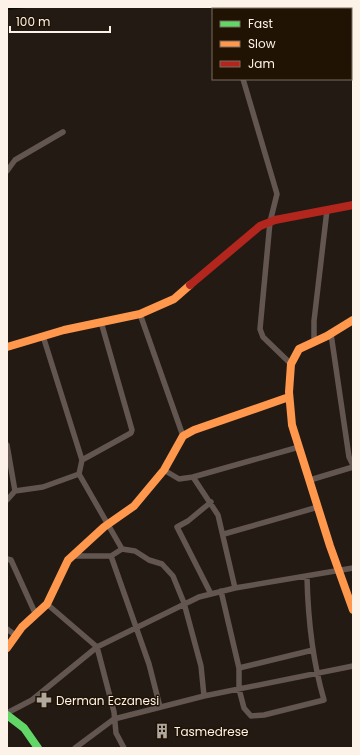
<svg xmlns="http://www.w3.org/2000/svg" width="360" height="755" font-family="Poppins,sans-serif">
<rect width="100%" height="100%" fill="#231b13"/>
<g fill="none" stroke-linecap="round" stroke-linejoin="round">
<path stroke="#070c02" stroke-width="2" d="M 7,9 L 26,7"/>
<path stroke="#635651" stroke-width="5.5" d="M 217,7 L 218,9
M 243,79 L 277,194 L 270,222 L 260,329 L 263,337 L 291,364
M 7,171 L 15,160 L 63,132
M 140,314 L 183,436
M 331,334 L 349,457 L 353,465
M 43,336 L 82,460 L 79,474 L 122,549
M 314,342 L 314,321 L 327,210
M 7,445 L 15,491
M 82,460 L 131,433 L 132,430 L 101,322
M 164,470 L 179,479 L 193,477 L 299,447
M 193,477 L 218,515 L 235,588
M 310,480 L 353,467
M 15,491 L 43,487 L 79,474
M 7,500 L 15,491
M 224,534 L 318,507
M 72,556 L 111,556 L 122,549 L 135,551 L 149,560 L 162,564 L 173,576 L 184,603 L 201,666 L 204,696
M 111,556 L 149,664 L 160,707
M 7,559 L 11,560 L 36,615
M 221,591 L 239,668 L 239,689 L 244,708 L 251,716 L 264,715 L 324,700 C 312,659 308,619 307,577
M 211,594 L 177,527 L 188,521 L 211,502
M 47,604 L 97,647 L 114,712 L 116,733 L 124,748
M 7,629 L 15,635
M 239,668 L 313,650
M 7,713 L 32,700 L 97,647 L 199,597 L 235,588 L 353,568
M 75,748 L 114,719 L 204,696 L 353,666"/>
<path stroke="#63d668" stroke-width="8" d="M 7,715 L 24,728 L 38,748"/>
<path stroke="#ff974d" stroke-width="8" d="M 353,320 L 327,336 L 299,349 L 291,364 L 289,392 L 292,425 L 330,546 L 353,610
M 7,347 L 64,330 L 140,314 L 174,299 L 190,285
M 7,648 L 22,627 L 47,604 L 68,560 L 104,527 L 134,506 L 164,470 L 183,436 L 194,430 L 289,397"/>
<path stroke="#b3261e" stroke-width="8" d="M 190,285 L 260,226 L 275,220 L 353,205"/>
</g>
<defs>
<g id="pharmacy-bare" transform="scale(1.2)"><path d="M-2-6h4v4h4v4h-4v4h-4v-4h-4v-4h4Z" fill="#b0a79d" stroke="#201304" stroke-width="2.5" paint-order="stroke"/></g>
<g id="building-bare" transform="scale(1.2)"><path d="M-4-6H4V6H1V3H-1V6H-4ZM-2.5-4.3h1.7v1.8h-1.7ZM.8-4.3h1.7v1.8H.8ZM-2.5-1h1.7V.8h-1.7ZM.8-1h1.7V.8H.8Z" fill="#b0a79d" stroke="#201304" stroke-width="2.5" paint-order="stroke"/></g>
</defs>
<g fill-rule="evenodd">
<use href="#pharmacy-bare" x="44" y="700"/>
<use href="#building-bare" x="162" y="731"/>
</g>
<g text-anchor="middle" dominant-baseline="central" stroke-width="3" stroke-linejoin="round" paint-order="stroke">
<g font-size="12" fill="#fcf2e8" stroke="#201304" text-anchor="start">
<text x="56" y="700">Derman Eczanesi</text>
<text x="174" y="731">Tasmedrese</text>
</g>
</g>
<rect width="360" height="755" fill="none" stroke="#fcf2e8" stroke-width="16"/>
<rect x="212" y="8" width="140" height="72" fill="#201304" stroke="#786c5f"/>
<rect x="220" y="21" width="20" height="6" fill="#63d668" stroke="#786c5f"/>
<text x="248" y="28" font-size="12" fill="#fcf2e8">Fast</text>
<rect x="220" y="41" width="20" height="6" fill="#ff974d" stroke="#786c5f"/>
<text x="248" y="48" font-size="12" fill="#fcf2e8">Slow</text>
<rect x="220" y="61" width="20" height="6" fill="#b3261e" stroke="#786c5f"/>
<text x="248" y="68" font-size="12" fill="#fcf2e8">Jam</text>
<path d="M10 26v6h100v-6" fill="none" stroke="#fcf2e8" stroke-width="2"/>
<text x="16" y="26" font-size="12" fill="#fcf2e8" stroke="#201304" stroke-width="3" paint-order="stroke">100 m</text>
</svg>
